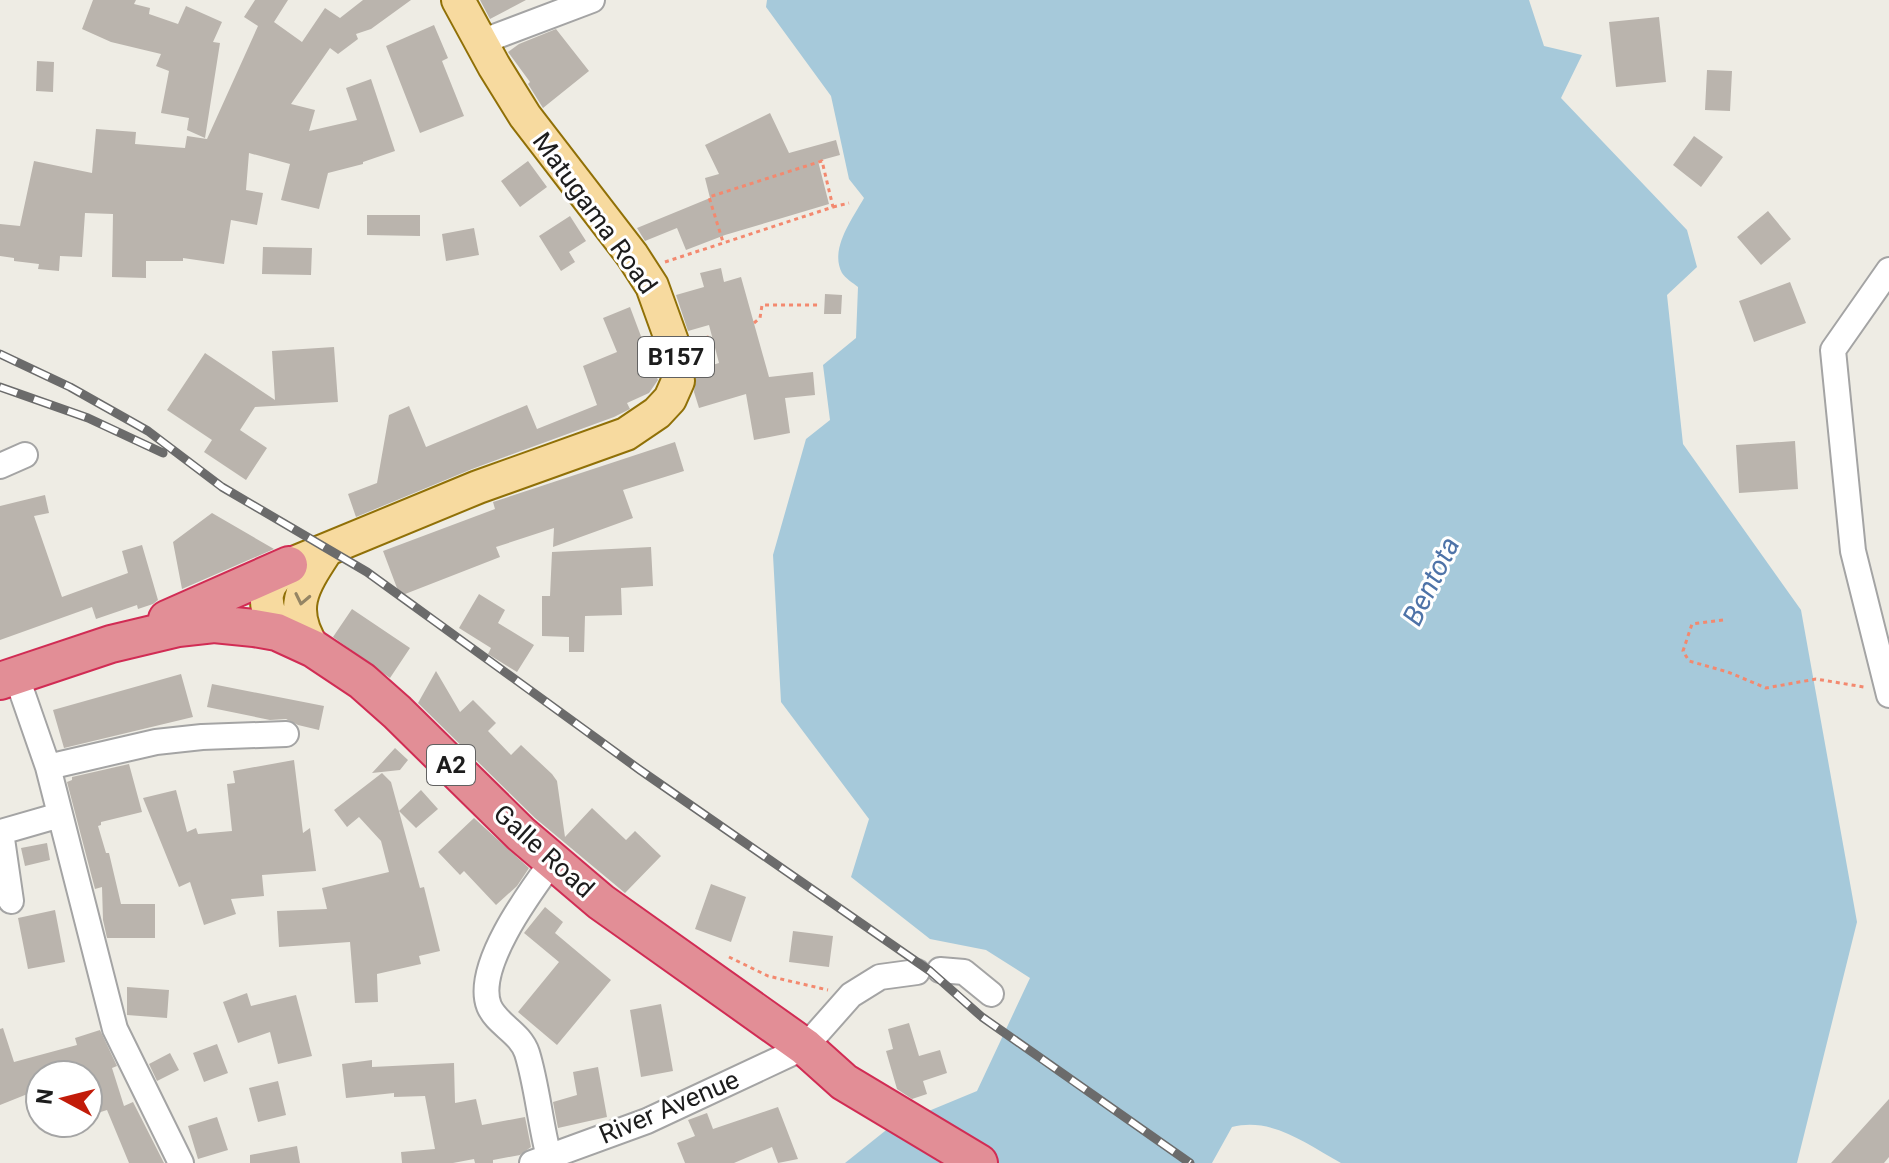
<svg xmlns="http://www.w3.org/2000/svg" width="1889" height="1163" font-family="Roboto,sans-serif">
<rect width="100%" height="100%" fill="#eeece4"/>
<path fill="#a6c9da" d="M 767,0 L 1529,0 L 1544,46 L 1582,55 L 1561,98 L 1687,230 L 1697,267 L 1667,295 L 1683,444 L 1801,610 L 1857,922 L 1797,1163 L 1341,1163 C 1306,1144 1273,1117 1232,1127 L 1212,1163 L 845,1163 L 890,1127 L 977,1091 L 1030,978 L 986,950 L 930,939 L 851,877 L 869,819 L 781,702 L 773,555 L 806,439 L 830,420 L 823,365 L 856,338 L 858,287 C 853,283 845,278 842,273 C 829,249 853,218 864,198 L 849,179 L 831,96 L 766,7 Z"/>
<path fill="#bab4ad" d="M 93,0 L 136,0 L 134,4 L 150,8 L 149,14 L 178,24 L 186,6 L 222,22 L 213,42 L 220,43 L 205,138 L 187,130 L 189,118 L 161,113 L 169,71 L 156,66 L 161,54 L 111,42 L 82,29 Z
M 255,0 L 288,0 L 274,22 L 302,42 L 325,8 L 340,18 L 363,0 L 411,0 L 371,29 L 356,34 L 358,39 L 338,54 L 330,48 L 291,104 L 315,110 L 309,131 L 357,120 L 346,88 L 371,79 L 395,151 L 363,162 L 363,164 L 328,173 L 319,209 L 281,200 L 290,164 L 249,153 L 246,190 L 263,193 L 257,225 L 231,220 L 224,264 L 183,258 L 183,261 L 146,261 L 146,278 L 112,277 L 113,214 L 85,213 L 82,257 L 60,256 L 59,271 L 38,269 L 39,264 L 14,261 L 14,258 L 0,256 L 0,224 L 20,226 L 34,161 L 92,173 L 96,129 L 136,132 L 135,144 L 185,148 L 187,136 L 207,139 L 258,26 L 244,17 Z
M 480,0 L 526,0 L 490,19 Z
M 1659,17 L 1666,82 L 1616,87 L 1609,22 Z
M 434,25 L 448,58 L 442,61 L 464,116 L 420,133 L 386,46 Z
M 556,29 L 589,71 L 543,108 L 528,84 L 530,82 L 508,52 L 519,44 Z
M 37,61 L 54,62 L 53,92 L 36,91 Z
M 1707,70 L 1732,71 L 1730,111 L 1705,110 Z
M 770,113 L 789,153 L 836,140 L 840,155 L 818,161 L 829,204 L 725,235 L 686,250 L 677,228 L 645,241 L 637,228 L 710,198 L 705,178 L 719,174 L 705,145 Z
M 1694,136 L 1723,157 L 1701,187 L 1673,165 Z
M 528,161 L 547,187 L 520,207 L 501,181 Z
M 1768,211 L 1791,239 L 1761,265 L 1737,237 Z
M 367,215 L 420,215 L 420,236 L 367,235 Z
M 570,216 L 586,241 L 569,252 L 575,262 L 561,271 L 539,236 Z
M 474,228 L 479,255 L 446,261 L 442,234 Z
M 263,247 L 312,248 L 311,275 L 262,274 Z
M 721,268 L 724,282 L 741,277 L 769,377 L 813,372 L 815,395 L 785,398 L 790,433 L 754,440 L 746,394 L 699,408 L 694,392 L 696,370 L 719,363 L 709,325 L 688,331 L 676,295 L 704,287 L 700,273 Z
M 1790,282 L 1806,323 L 1754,342 L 1739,301 Z
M 825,294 L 842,295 L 841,314 L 824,314 Z
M 630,307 L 642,339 L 648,337 L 656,356 L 650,361 L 658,380 L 649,393 L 627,403 L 630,409 L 614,417 L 472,469 L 356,517 L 348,494 L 377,483 L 389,415 L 409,406 L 426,447 L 527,405 L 537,429 L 597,405 L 583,366 L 617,352 L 603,318 Z
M 334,347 L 338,402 L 255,407 L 240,430 L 267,448 L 246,480 L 204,452 L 212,440 L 167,410 L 205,353 L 275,400 L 272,351 Z
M 1795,441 L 1798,489 L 1739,493 L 1736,445 Z
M 675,442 L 684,471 L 623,490 L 633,518 L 553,547 L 554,528 L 496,547 L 500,557 L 400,596 L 383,551 L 495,509 L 493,502 Z
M 45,495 L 49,513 L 34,516 L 62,597 L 128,573 L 122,551 L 142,545 L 158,600 L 153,604 L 138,609 L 137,605 L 96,619 L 92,607 L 0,640 L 0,506 Z
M 212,513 L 274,549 L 182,589 L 173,542 Z
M 651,547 L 653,586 L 621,588 L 622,615 L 585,616 L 584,652 L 569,652 L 569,637 L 542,636 L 542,596 L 550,596 L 552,552 Z
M 479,594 L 505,610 L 498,623 L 534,645 L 517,672 L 488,654 L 491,648 L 459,628 Z
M 352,609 L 410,648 L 390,678 L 333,637 Z
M 436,671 L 460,712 L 473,700 L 496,723 L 488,731 L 511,755 L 521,745 L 552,774 L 557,781 L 565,837 L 592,808 L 626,840 L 635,831 L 661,856 L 625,893 L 535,818 L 418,703 Z
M 181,674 L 193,717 L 64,748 L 53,710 Z
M 212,684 L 324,706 L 319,730 L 298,725 L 286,719 L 270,720 L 207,707 Z
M 395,748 L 408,760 L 400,770 L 372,773 Z
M 294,760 L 303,833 L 310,828 L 316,871 L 262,875 L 264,896 L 231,899 L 236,914 L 204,925 L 190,882 L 179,887 L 143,798 L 176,790 L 187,832 L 196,828 L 198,834 L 232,831 L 227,784 L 235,783 L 233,771 Z
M 129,764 L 142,812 L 101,822 L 101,825 L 98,826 L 106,853 L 109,853 L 121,904 L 155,904 L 155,938 L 107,938 L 103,920 L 102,887 L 95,889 L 67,782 L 72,780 L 72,777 Z
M 382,773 L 391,782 L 420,888 L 424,887 L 440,951 L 419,956 L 421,964 L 377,974 L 378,1002 L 355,1003 L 350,942 L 279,947 L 277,911 L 327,909 L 322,888 L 389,872 L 381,841 L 359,817 L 347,827 L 334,810 Z
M 421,790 L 438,809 L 416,828 L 399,811 Z
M 474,818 L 529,868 L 517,886 L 496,905 L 464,871 L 460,875 L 438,852 Z
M 47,843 L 50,860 L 25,866 L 21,848 Z
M 711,884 L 746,897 L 731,942 L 695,929 Z
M 545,907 L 563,922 L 555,933 L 611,980 L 557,1045 L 518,1012 L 559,962 L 524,933 Z
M 55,910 L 65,962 L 28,969 L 18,918 Z
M 793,931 L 833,936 L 829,967 L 789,962 Z
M 127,987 L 169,990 L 167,1018 L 127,1015 Z
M 247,993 L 251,1006 L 296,995 L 312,1056 L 278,1064 L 270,1032 L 238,1043 L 223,1002 Z
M 661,1004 L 673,1071 L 641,1077 L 630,1010 Z
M 909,1023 L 919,1056 L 940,1050 L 947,1073 L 923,1081 L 927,1094 L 912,1099 L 897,1089 L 886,1051 L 893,1049 L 888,1029 Z
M 3,1028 L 14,1062 L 77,1045 L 75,1038 L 100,1030 L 117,1066 L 112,1068 L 124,1106 L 133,1102 L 164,1163 L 129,1163 L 107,1110 L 88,1116 L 88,1075 L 40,1075 L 40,1089 L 0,1105 L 0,1029 Z
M 217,1044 L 228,1073 L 204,1082 L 193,1053 Z
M 170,1053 L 179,1070 L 157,1081 L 149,1064 Z
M 372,1060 L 372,1067 L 454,1063 L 455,1103 L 476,1099 L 482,1125 L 525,1117 L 531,1147 L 520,1155 L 493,1160 L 493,1163 L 475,1163 L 474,1159 L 453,1163 L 402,1163 L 401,1152 L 435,1149 L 425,1096 L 394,1097 L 394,1093 L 346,1098 L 342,1064 Z
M 598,1067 L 607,1117 L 558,1128 L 553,1102 L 577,1095 L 573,1072 Z
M 278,1081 L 286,1115 L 258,1122 L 249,1088 Z
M 1889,1099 L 1889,1157 L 1884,1163 L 1831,1163 Z
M 778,1107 L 798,1159 L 778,1163 L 772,1147 L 734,1163 L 685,1163 L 677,1143 L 695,1136 L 688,1120 L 707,1113 L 713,1129 Z
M 217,1117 L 228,1150 L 198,1159 L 188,1126 Z
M 297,1146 L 300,1163 L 250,1163 L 250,1155 Z"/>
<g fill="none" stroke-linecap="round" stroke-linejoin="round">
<g stroke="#a4a4a4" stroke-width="28">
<path id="minor" d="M 481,42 L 592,0
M 1889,270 L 1833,350 L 1853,551 L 1889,695
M 0,466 L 25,455
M 16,675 L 48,767 L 115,1029 L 181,1163
M 48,767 L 156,742 L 202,737 L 286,734
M 11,901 L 1,832 L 60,815
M 940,970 L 964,972 L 991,994
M 549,1157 C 540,1123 537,1085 527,1053 C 520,1032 497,1025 489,1006 C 474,967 530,892 552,862
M 532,1163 L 647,1121 L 805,1047 L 851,995 L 880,977 L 917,972"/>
</g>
<g stroke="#907007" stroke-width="36">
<path id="major" d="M 277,632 C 263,602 260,587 289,565 L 478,487 L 626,434 L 657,413 L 670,399 L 678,381 L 674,347 L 652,286 L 632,255 L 525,116 L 494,66 L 458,0
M 314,649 C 287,609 303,586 326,551"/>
</g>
<g stroke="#d12c54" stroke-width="40">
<path id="highway" d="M 167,619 L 289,565
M 0,681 L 111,644 L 178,628 L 214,624 L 254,628 L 277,632 L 314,649 L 362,681 L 397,712 L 521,834 L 601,902 L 805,1047 L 844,1082 L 979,1163"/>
</g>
<path stroke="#f3896f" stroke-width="3" stroke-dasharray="4 4" stroke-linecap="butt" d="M 833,207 L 849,203
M 665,262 L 833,207 L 822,161 L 709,197 L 723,242
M 754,323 L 760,318 L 762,305 L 819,305
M 697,340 L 712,336
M 1723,620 L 1692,624 L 1683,651 L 1689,661 L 1728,672 L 1766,688 L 1816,679 L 1864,687
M 729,957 L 768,976 L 828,990"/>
<use href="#minor" stroke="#fff" stroke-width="24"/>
<use href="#major" stroke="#f7da9f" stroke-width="32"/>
<use href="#highway" stroke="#e28e96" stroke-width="36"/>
<g stroke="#6b6b6b" stroke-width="9">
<path id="rail" d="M 0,354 L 70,387 L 148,431 L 222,487 L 367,572 L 640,770 L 930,971 L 982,1017 L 1190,1163
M 0,387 L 88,418 L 163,453"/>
</g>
<use href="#rail" stroke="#fff" stroke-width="6" stroke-dasharray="18" stroke-linecap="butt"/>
</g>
<defs><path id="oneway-chevron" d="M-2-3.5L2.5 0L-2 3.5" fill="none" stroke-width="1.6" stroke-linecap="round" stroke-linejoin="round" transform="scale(2)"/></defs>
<use stroke="#958564" href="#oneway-chevron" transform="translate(302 599) rotate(102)"/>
<g text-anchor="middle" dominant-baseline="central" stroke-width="6" stroke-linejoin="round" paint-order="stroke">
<g fill="#fff" stroke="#616161" stroke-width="2">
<rect x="638" y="337" width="76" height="40" rx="6"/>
<rect x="427" y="745" width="48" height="40" rx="6"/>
</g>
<g font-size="24" font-weight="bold" fill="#1d1d1d">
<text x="676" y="357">B157</text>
<text x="451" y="765">A2</text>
</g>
<g font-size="26" fill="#1d1d1d" stroke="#fff">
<text transform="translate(595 213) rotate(54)">Matugama Road</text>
<text transform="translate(544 851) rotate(42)">Galle Road</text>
<text transform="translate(669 1107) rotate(-23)">River Avenue</text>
</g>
<g font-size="28" font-style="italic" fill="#4e73a8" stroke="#fff">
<text transform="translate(1431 581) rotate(-64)">Bentota</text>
</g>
</g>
<g transform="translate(64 1099) rotate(277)"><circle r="38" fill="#ffffff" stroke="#a5a5a5" stroke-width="2"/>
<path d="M0-6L14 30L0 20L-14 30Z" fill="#c21b09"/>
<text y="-12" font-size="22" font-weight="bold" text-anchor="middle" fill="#1d1d1d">N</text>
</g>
</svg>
